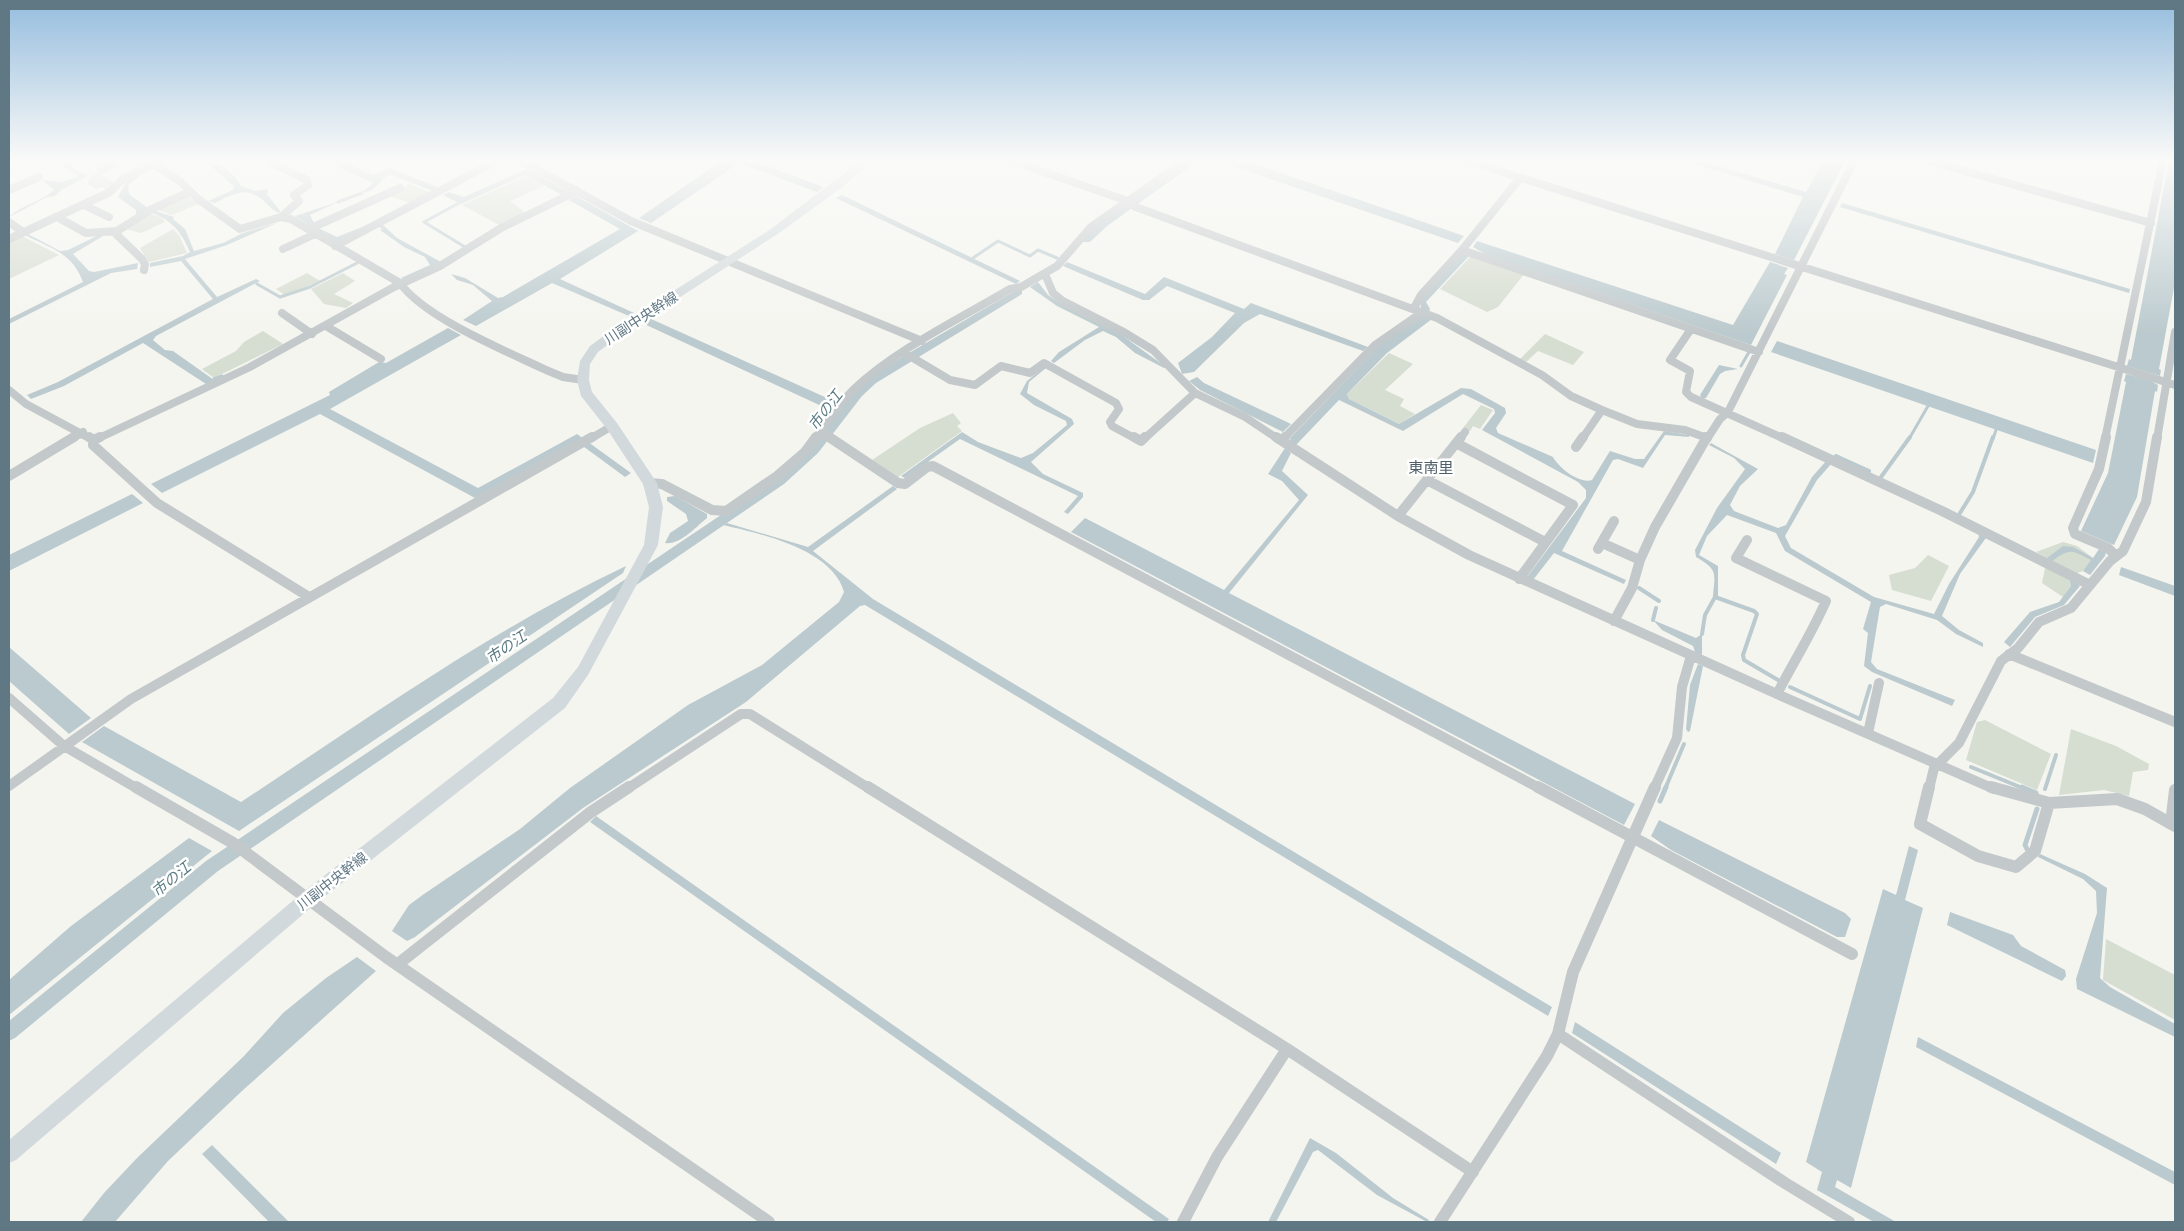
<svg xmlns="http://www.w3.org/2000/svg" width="2184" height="1231" font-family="'PT Sans Narrow','Noto Sans JP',sans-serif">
<rect width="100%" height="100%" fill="#f5f5f0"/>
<path fill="#d6ddd1" d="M 98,173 L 114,182 L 109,191 L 102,187 L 96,189 L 88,184 L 90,177 Z
M 526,176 L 544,186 L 510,201 L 527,214 L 501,226 L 462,205 Z
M 409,184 L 432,193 L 411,203 L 389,196 Z
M 187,195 L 198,204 L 172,215 L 156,209 Z
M 150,213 L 162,218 L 165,222 L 141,233 L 126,229 Z
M 173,229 L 179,235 L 187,253 L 149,262 L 140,248 Z
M 22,236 L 59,255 L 9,279 L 9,242 Z
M 1472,255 L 1525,273 L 1498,307 L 1487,312 L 1440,289 Z
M 307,273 L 320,281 L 285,295 L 276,289 Z
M 343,273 L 355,281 L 334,294 L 353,303 L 346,308 L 324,304 L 311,289 Z
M 263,331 L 283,344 L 214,378 L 202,369 L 236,351 L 244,342 Z
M 1545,334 L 1584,352 L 1573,365 L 1538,351 L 1526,362 L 1520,359 Z
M 1389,353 L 1413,364 L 1385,390 L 1404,399 L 1400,406 L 1415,414 L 1399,424 L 1349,399 L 1347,394 Z
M 1481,405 L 1493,410 L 1480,429 L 1473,426 L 1470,431 L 1463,428 Z
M 953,413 L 961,423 L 957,426 L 962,431 L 898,477 L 872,460 L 920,428 Z
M 2063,542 L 2077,546 L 2093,558 L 2083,571 L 2069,576 L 2071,586 L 2063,597 L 2042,583 L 2047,558 L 2036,552 Z
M 1928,555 L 1949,566 L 1931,601 L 1892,590 L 1889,575 L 1915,568 Z
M 1985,720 L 2051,754 L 2037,790 L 1966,760 L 1977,722 Z
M 2071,729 L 2116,746 L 2149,764 L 2148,770 L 2133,772 L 2129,796 L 2104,790 L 2059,795 Z
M 2106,939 L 2175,975 L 2175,1020 L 2103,980 Z"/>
<path fill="#bbcace" d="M 73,161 L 78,161 L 70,167 L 87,175 L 86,177 L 61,190 L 55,196 L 47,197 L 9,217 C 22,205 43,201 54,190 L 42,180 L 63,182 L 79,176 L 62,166 Z
M 204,161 C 219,161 234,173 241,186 L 255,191 L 268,189 L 267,194 L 280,211 L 279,213 C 274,211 269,206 264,201 C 247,185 233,194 215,203 L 208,201 L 233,190 L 234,186 Z
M 325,161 L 341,161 L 373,175 L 390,168 L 439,188 L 433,191 L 389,174 L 372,190 L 362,193 L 373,183 Z
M 721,161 L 753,161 L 823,187 L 817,192 L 739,163 L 651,223 L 639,218 Z
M 1218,161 L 1247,161 L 1464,236 L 1458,243 Z
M 1685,161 L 1702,161 L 1806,192 L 1823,161 L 1845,161 L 1794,260 L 1775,254 L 1803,197 Z
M 2169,161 L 2175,161 L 2175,282 L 2159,369 L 2161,370 L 2160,376 L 2127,366 L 2129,359 L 2131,360 Z
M 527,169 L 569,192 L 562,195 L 525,175 L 461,204 L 443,195 L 449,192 L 464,197 Z
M 141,172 L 141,175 L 128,185 L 129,194 L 149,209 L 174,217 L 173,219 L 185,229 L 194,251 L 223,243 L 243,233 L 277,223 L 227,245 L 185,259 L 217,297 L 256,279 L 260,281 L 156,336 L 153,340 L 165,350 L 173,351 L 214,380 L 206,384 L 143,343 L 64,386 L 31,399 L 27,395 L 58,382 L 213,299 L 181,261 L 150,267 L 150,263 L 183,256 L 190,252 C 180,229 170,219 147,211 L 113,228 L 136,216 L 136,210 L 118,197 L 128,179 Z
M 842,195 L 1020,281 L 1016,284 L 836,198 Z
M 576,196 L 638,231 L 560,279 L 634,313 L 629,316 L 552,283 L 476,326 L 463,320 L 492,301 L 473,285 L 457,280 L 451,274 L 465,278 L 498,298 L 503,297 L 620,229 L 569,200 Z
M 338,202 L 310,215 L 316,227 L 337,237 L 377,221 L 340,241 L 334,241 L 295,216 Z
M 1842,203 L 2130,289 L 2129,293 L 1840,207 Z
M 383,225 L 397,238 L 441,262 L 403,279 L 401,278 L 430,265 L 425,257 L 404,247 L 380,230 L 382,229 L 379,227 Z
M 103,233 L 108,233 L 73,254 L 89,271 L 94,272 L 138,263 L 137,269 L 111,273 L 9,324 L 9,319 L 83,282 C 72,252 51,249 25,235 L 28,234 L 60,251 L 68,250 Z
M 1477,241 L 1733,325 L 1770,262 L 1788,268 L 1784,274 L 1787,275 L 1751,345 L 1487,255 L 1473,247 Z
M 1463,254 L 1470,255 L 1426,302 L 1430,309 L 1428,313 L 1421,308 L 1420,301 Z
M 1067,262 L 1145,294 L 1164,277 L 1244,309 L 1251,303 L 1368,347 L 1363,351 L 1260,314 L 1244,323 L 1194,372 L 1182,374 L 1178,363 L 1212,337 L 1235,313 L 1167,286 L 1149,300 L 1143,300 L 1063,266 Z
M 1038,282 L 1048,295 L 1065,306 L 1120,334 L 1166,367 L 1164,368 L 1135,353 L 1116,337 L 1103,331 L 1085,340 L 1054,363 L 1051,361 L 1059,352 L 1099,327 L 1057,306 L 1030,287 Z
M 1423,316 L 1432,319 L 1387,353 L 1347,394 L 1349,399 L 1399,424 L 1461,388 L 1471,389 L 1505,408 L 1506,413 L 1496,428 L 1498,433 L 1553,457 C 1559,468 1579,484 1592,480 L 1610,451 L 1635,459 L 1644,459 L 1664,431 L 1689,435 L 1689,437 L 1665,435 L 1643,468 L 1618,459 L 1613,460 L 1562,551 L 1626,580 L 1624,584 L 1554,553 L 1533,580 L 1527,577 L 1586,498 L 1586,490 L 1578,482 L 1482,430 L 1495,413 L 1494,409 L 1463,394 L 1403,431 L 1339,400 L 1296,445 L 1291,443 L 1290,438 L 1379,346 Z
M 649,318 L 836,402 L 830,410 L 642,323 Z
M 448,328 L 461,335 L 330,409 L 478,488 L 577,434 L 631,473 L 625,477 L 576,441 L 475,498 L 320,414 L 162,493 L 151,484 L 330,395 L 329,392 L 379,362 L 386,363 Z
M 1777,341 L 2096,450 L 2093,463 L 1771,352 Z
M 1719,365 L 1738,369 L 1725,371 L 1720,374 L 1706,398 L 1702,399 L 1700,395 Z
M 1044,367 L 1046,368 L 1029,382 L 1027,393 L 1072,419 L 1074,424 L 1031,462 L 1043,474 L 1083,493 L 1083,497 L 1068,514 L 1064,512 L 1078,496 L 960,439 L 905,478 L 901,476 L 962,432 L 978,442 L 1021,458 L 1033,453 L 1067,425 L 1066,421 L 1034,405 L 1020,394 L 1027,381 Z
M 2126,374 L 2149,380 L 2158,385 L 2157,392 L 2155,391 L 2137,497 L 2114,545 L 2081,531 L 2108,473 L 2126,382 L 2124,381 Z
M 1197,377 L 1204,383 L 1291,424 L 1283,432 L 1200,390 L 1189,381 Z
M 1711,443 L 1758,469 L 1740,486 L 1730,505 L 1734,511 L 1778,528 L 1786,525 L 1812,477 L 1827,460 L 1832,463 L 1817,480 L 1785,536 L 1791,548 L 1874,597 L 1934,614 L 1949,584 L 1979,537 L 1978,530 L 1988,535 L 1960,574 L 1942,616 L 1959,630 L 1983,643 L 1983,647 L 1956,634 L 1937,620 L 1886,604 L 1880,607 L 1871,662 L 1877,669 L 1955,700 L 1952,706 L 1872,672 L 1864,666 L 1868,633 L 1863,629 L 1871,602 L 1785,551 L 1776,533 L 1727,515 L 1707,536 L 1699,555 L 1718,566 L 1718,597 L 1713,596 C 1715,572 1718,570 1696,557 L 1695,550 L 1717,508 L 1745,469 L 1734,458 L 1709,445 Z
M 1285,448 L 1291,453 L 1282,471 L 1308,495 L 1229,593 L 1635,804 L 1624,825 L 1071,532 L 1085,518 L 1224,590 L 1299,500 L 1282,481 L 1268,474 Z
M 893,486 L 897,489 L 813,551 L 873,599 L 1552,1007 L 1548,1016 L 865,605 L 860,606 L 746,702 L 583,808 L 415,937 L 407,941 L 392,931 L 409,905 L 424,894 L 520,829 L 570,788 L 688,705 L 762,665 L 839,602 L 844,592 C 832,549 761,534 723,525 L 727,523 L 808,547 Z
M 132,494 L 143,503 L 9,571 L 9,555 Z
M 675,496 L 707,514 L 707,518 C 697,526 679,546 665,543 L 670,533 L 688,521 L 686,514 L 667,501 L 667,497 Z
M 2063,546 L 2073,547 L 2093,558 L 2099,549 L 2106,552 L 2105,556 L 2090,575 L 2083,571 L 2091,560 C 2071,550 2071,548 2052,561 L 2047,558 Z
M 626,566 L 623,573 L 239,831 L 82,742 L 104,726 L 241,802 C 367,719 489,631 626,566 Z
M 2121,567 L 2175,586 L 2175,596 L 2119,575 Z
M 2069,576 L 2080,586 L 2064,605 L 2035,617 L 2010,647 L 2004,642 L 2030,612 L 2059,602 L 2071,586 Z
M 1653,620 L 1696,638 L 1702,634 L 1702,655 L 1695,652 L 1693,646 L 1662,630 Z
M 9,647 L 91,718 L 69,734 L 9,681 Z
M 1698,664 L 1703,666 L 1690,731 L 1688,732 L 1686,729 L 1690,685 Z
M 596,816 L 1169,1219 L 1167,1222 L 1156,1222 L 590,822 Z
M 1659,820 L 1845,913 L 1851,919 L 1845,937 L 1837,937 L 1671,850 L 1651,836 Z
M 189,838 L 212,851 L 9,1015 L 9,980 L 71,926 Z
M 1909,846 L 1918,850 L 1905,900 L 1923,908 L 1851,1188 L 1837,1180 L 1835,1187 L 1896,1222 L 1874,1222 L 1817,1190 L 1822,1172 L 1806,1162 L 1883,889 L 1896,895 Z
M 2040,854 L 2085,874 L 2107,888 L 2100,978 L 2110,987 L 2175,1024 L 2175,1037 L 2077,989 L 2076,979 L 2097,913 L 2096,891 L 2083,879 L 2038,857 Z
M 1950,912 L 2013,935 L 2021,946 L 2065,970 L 2066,976 L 2062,981 L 1947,925 Z
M 357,957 L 376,971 L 242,1091 L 168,1161 L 115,1222 L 81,1222 L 104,1193 L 137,1158 L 244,1056 L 283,1013 L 326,978 Z
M 1575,1022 L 1781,1153 L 1776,1164 L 1572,1033 Z
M 1918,1037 L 2175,1172 L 2175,1185 L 1916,1047 Z
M 1310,1138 L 1336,1153 L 1393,1198 L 1429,1220 L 1427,1222 L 1377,1195 L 1318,1150 L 1313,1152 L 1276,1222 L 1268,1222 Z
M 212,1145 L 289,1222 L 269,1222 L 202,1154 Z"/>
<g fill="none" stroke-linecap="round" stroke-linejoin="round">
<path stroke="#bbcace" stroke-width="3" d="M 338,202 L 362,193
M 459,203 L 424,222 L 465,247
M 973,258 L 998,241 L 1030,256 L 1038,250 L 1057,258
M 257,284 L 280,297 L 310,287 L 357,263
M 1741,366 L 1749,352
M 214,379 L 222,376
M 1909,439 L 1928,406
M 1993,439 L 1996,430"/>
<path stroke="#bbcace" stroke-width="4" d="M 1836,456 L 1869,471
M 1881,477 L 1910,437
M 1960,513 L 1973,492 L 1993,437
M 1639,588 L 1659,601
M 1653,620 L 1656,608
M 1702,634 L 1705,615 L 1715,597 L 1754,611 L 1757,614 L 1743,655 L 1744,660 L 1778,680
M 1790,687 L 1860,719 L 1870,686
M 1971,767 L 2025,789
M 1665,789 L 1684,744
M 2045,789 L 2056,755"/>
<path stroke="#bbcace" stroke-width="5" d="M 2022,787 L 2036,793
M 1660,801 L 1666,787
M 2027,849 L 2025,845 L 2037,809"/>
<path fill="#bbcace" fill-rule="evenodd" d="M 1186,161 L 1198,161 L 1107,226 L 1090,242 L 1082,242 L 1082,238 L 1099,222 Z
M 1018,289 L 1022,290 L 1022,294 L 876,383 L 862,396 L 818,453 L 784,484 L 218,871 L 15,1038 L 9,1041 L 9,1021 L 206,861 L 776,478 L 810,447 L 854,390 L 868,377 Z"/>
<path stroke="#c3c8ca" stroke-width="8" d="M 153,161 L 158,167 L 181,182 L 198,199 L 240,229 L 281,217 L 291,219 L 400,283 C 425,318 506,351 546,370 L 563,377 L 583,380
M 268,161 L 307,180 L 308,185 L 294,195 L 299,201 L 281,217
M 522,161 L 631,221 L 922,341
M 1012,161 L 1122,199 L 1136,207 L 1437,318 L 1542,375 L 1571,396 L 1602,410 L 1637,424 L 1685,430 L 1707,438
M 1468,161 L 2175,385
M 1929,161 L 2151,223
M 101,170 L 119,161
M 9,190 L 39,177
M 84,205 L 109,217
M 57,217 L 86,233 L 117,231 L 116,234 L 142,259 L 145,264 L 144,270
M 9,222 L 23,232
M 309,229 L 400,188
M 117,231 L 152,209 L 189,192
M 9,239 L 110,192 L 124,178 L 159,162
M 335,246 L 496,161
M 283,249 L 315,234
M 1462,250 L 1759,352
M 1045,274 L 1053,293 L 1063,301 L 1122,331 L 1153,350 L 1195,393 L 1245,417 L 1278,439
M 1414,308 L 1421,295 L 1462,250 L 1520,178
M 282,313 L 312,334
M 326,326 L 381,359
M 1691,329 L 1670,360 L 1690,371 L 1686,392 L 1691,397 L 1785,439
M 903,352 L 950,380 L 975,385 L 1001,366 L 1030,373 L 1044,363 L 1116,403 L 1119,409 L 1110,422 L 1112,426 L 1136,439
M 9,390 L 26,404 L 91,439
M 821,432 L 831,439
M 72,439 L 83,432
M 97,439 L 250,367 L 394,287 L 440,266 L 501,228 L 577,191
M 590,439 L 612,426
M 815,439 C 827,423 839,404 853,390 C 895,350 959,319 1010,289 L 1021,287 L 1057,266 L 1091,227 L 1185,161
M 1144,439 L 1195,393
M 1283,439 L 1375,345 L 1421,313
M 1460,439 L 1465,432
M 1582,439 L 1602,410
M 1707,439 L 1720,419 L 1728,412 L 1854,161
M 2105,439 L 2163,161
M 2157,439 L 2175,332"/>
<path stroke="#c3c8ca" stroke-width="10" d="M 89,437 L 94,440
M 829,437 L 898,483 L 905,484 L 927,467 L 933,466 L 1541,789
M 1134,437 L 1141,441 L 1145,437
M 1276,437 L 1398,516 L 1469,555 L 1777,694 L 1994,789
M 1705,437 L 1707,438
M 1782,437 L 1942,511 L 2090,585
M 2106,437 L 2099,469 L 2073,528 L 2075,534 L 2108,548 L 2116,556
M 94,440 L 100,437
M 94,440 L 93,445 L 157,503 L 309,597
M 1282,440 L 1285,437
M 1456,443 L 1573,505 L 1519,579
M 1576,447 L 1583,437
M 9,476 L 74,437
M 1427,480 L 1545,542
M 650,483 L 662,484 L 712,510 L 726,511 L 777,476 L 805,452 L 816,437
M 1398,516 L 1461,437
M 1747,540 L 1736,558 L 1826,601 C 1812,633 1793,663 1777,694
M 1602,543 L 1640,560
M 1598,549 L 1614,521
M 1614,621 L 1632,588 L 1640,560 L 1655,527 L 1707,437
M 2009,654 L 2175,722
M 9,698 L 64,746 L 138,789
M 1868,733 L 1879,683
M 9,786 L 131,699 L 592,437
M 627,789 L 741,714 L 750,714 L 870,789
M 1654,789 L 1677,738 L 1682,687 L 1691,656
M 1929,789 L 1934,768 L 1959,743 L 2001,661 L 2018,648 L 2039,622 L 2071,608 L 2110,561 L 2123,551 L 2146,502 L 2157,437"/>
<path stroke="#c3c8ca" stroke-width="12" d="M 136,787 L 233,843 L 386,957 L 769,1222
M 868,787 L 1287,1049 L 1473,1172
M 1538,787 L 1852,954
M 1929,787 L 1920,824 L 1978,856 L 2016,867 L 2035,851 L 2049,803
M 1991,787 L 2049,803 L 2117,799 L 2145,809 L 2175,826
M 2171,824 L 2175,790
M 398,964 L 591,812 L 629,787
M 1558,1034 L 1785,1183 L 1849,1222
M 1183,1222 L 1217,1157 L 1287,1049
M 1440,1222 L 1547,1056 L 1558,1034 L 1573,972 L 1655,787"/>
<path fill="#d2d9dc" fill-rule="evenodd" d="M 860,161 L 872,161 L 841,188 L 779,233 L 617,338 L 598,352 L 590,364 L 589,380 L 592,392 L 617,423 L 657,483 L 663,507 L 658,545 L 588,675 L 565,708 L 314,905 L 16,1160 L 9,1163 L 9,1140 L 302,893 L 553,698 L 578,667 L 644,545 L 649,507 L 643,484 L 607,429 L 581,396 L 577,380 L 580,361 L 590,346 L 609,332 L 771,229 Z"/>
</g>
<linearGradient id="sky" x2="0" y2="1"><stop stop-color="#96bdde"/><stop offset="0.48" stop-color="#fafaf8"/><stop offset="1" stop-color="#fafaf8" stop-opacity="0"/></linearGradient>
<rect width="2184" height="334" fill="url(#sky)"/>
<g text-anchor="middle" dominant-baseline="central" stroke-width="5" stroke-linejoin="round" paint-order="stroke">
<g font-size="14" fill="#607784" stroke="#fff">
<text transform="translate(641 318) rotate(-33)">川副中央幹線</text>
<text transform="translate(332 881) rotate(-38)">川副中央幹線</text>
</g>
<g font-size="15" font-style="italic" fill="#5b7b82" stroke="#fff">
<text transform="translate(825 410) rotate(-53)">市の江</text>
<text transform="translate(506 647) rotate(-34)">市の江</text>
<text transform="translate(171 879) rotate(-39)">市の江</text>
</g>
<g font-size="15" fill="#4f5f69" stroke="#fff">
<text x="1431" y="467">東南里</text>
</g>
</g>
<rect width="2184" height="1231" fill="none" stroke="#607784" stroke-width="20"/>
</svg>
